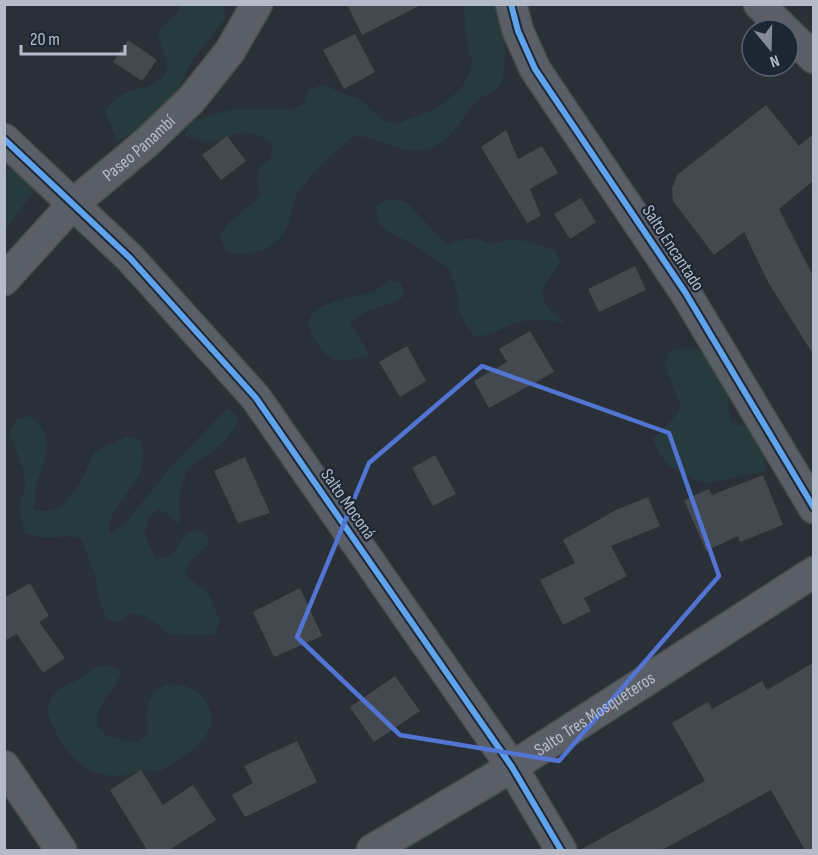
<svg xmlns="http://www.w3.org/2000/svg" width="818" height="855" font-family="'Sofia Sans Condensed',sans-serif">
<rect width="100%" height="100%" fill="#2a3038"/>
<path fill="#273a3e" d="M 181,5 L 224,5 L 225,18 L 190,64 L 177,93 L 147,125 L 117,141 L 105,111 C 111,103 117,97 126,93 C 143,86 171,86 166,60 C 164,51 159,42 157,32 L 177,13 Z
M 464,5 L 498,5 C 505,29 507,51 503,77 C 501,91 486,93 477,101 C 461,118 449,146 424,150 C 400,155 378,135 353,136 C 334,154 310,172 296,196 C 291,205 292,213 289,222 C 280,249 250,259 226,251 L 220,237 C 230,214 248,213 261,194 L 257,181 L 259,167 L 271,158 L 272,144 C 240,119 235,143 204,141 C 198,141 191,138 185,136 L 189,122 L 232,109 L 291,109 L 304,104 L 308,90 L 322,85 L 361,100 L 381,119 L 396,124 L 436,109 L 461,89 L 468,76 L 472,62 L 465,30 Z
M 5,170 L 22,170 L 34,176 L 34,191 L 5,230 Z
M 389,199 L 405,201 L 448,245 L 464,239 L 478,239 L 492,244 L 506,240 L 522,240 L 553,249 L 561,262 C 542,286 531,299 562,319 L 563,323 C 549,321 534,317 520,322 C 504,326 493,335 475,337 L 465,323 L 459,310 L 458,295 L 449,269 L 412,243 L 387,232 L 378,221 L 376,206 Z
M 389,280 L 402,283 L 402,298 C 382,309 366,306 350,324 L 367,350 L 369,357 C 356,355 345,364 333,359 C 325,355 318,346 314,338 C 293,300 353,300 374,291 C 380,288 384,284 389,280 Z
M 683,348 L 712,350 L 728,392 L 730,422 L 757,430 L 766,442 L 765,471 L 708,483 L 695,480 L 669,466 L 658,452 L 653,439 C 662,427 674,421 681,407 L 665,366 L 669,352 Z
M 228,408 L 239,419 C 228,444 209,453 187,469 L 179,496 L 180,525 L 170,515 L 158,509 L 148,519 L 144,532 L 155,558 L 171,557 L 187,532 L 203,531 L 210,543 L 189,562 L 185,575 L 209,594 L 220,622 L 214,635 L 170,634 L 147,617 L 132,613 L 120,622 L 106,619 L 97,592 L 96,577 L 81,538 C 61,534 42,542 24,532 L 19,504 L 25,489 L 24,473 L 10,433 L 16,419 L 31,416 C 68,448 28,473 35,510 L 49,511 L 62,506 L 81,482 L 94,452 L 127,436 L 141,441 C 154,485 105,500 110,534 L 123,526 L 173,464 Z
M 109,665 L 122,672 C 113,691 97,703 97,724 L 107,736 L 137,743 L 148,734 C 148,726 146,715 148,707 C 156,661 230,692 207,734 C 198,750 176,760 161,771 C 142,768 133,776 116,776 C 77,776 58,742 47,711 C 56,685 58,690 79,679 C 94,670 89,668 109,665 Z"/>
<path fill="#444950" d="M 347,4 L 423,4 L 362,35 Z
M 355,34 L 375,72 L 344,89 L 323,50 Z
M 128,40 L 157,60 L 142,81 L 113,62 Z
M 766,105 L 799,146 L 813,134 L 813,181 L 779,209 L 813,276 L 813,354 L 768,282 L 744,232 L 714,255 L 673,201 L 672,188 L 677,175 Z
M 506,130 L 518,159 L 542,146 L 558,173 L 530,189 L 541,216 L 527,223 L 481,147 Z
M 227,136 L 246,161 L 221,180 L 202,155 Z
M 581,198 L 596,222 L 570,239 L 554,214 Z
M 635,266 L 646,290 L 599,312 L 588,289 Z
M 530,331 L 554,372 L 489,408 L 474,381 L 507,362 L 499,349 Z
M 407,346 L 426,381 L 400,397 L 379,362 Z
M 435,455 L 456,494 L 433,506 L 412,468 Z
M 245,457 L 270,513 L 238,523 L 214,471 Z
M 763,475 L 783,525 L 740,542 L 738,536 L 706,551 L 684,500 L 709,489 L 712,495 Z
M 648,497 L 660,526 L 611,546 L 627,576 L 584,598 L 591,611 L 563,625 L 540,580 L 575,563 L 563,540 L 616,510 Z
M 30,583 L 49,616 L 39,622 L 65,658 L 43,673 L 17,634 L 4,641 L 4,598 Z
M 300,588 L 322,636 L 274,657 L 253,612 Z
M 813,663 L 813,850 L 805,850 L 771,790 L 662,850 L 580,850 L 705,781 L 672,723 L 708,702 L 712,709 L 762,681 L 767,690 Z
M 395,676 L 420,711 L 374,742 L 350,707 Z
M 297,741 L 317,782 L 245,817 L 232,795 L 253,783 L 244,766 Z
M 141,770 L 163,805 L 193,785 L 216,820 L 169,850 L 147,850 L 110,790 Z"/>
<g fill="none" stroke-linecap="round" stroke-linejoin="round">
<g stroke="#484c53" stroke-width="33">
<g id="minor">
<path d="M 511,4 L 518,31 L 535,69 L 685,292 L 814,508"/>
<path d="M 759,4 L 785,30"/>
<path d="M 788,33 L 814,58"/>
<path d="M 4,139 L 130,258 L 256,398 L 512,767 L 561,850"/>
<path id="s1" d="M 4,280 L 72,205 L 146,143 L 191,100 L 230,51 L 257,4"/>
<path d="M 4,766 L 61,850"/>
<path id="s2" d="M 372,850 L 512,767 L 814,572"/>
</g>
</g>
<use href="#minor" stroke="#5a5e66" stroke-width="30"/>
<g stroke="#1d2633" stroke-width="10">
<path id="cycleway" d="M 511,4 L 518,31 L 535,69 L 685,292 L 814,508
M 4,139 L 130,258 L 256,398 L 512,767 L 561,850"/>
</g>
<use href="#cycleway" stroke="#60a3ed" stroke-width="6"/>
</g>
<path fill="none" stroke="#5274d3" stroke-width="4.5" stroke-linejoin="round" d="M 482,366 L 669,433 L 719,576 L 559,761 L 400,735 L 297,637 L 369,463 Z"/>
<g text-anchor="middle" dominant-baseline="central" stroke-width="4.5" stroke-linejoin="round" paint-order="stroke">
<g font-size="18" fill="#b4bcc9" stroke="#1d2633">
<text stroke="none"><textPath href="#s1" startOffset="189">Paseo Panambí</textPath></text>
<text transform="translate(673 248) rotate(57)">Salto Encantado</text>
<text transform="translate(348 504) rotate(55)">Salto Moconá</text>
<text stroke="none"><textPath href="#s2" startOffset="261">Salto Tres Mosqueteros</textPath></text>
</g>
</g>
<rect width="818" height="855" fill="none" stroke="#b4bcc9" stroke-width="12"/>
<g transform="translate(770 48) rotate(161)"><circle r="28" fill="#1d2633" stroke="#59626f" stroke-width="1.5"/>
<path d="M0-4.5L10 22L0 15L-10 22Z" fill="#848b96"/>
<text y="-9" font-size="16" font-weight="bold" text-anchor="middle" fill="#b4bcc9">N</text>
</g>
<path d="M21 45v9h104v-9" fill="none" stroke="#b4bcc9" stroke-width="3"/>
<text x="30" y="45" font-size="18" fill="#b4bcc9" stroke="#1d2633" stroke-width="4.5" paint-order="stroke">20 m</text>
</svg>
